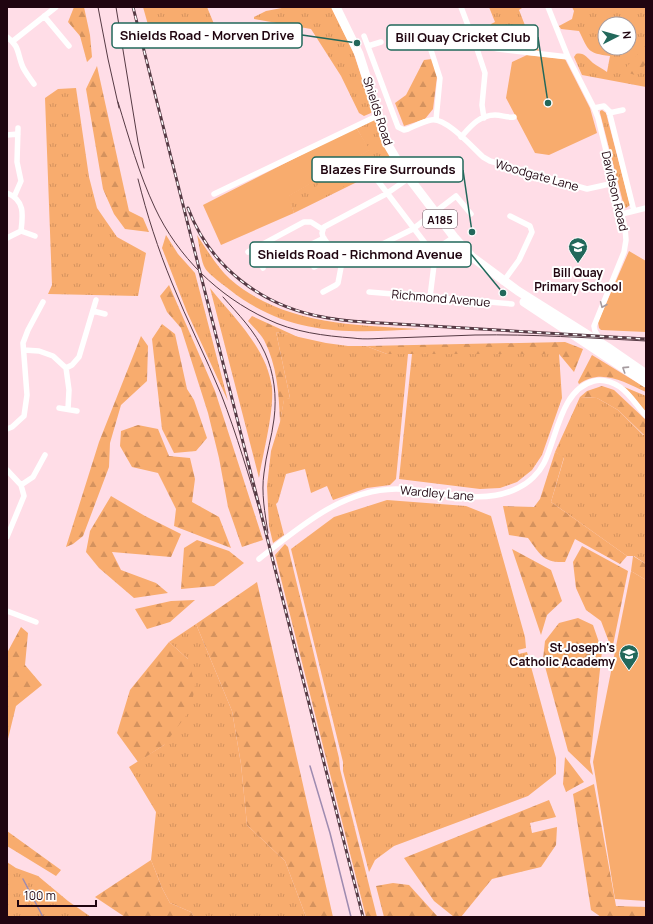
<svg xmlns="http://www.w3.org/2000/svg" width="653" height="924" font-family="Manrope,sans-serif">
<defs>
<pattern id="grass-tufts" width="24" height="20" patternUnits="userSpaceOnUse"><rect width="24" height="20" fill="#f8ac6e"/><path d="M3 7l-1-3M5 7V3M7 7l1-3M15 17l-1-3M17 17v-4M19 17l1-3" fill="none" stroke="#d4925e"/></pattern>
<pattern id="forest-firs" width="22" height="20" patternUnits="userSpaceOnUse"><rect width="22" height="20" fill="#f8ac6e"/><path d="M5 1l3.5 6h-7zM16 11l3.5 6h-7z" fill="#d4925e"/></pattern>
</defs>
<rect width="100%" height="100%" fill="#ffdde7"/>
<path fill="url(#grass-tufts)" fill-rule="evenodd" d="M 143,7 L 207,7 L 214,24 L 152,39 Z
M 287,7 L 331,7 L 353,51 L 372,109 L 371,113 L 364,116 L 359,113 L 341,76 L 311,29 L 254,19 L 254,17 L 266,11 Z
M 485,7 L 522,7 L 522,8 L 519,10 L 526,28 L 530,27 L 539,51 L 499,47 L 491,24 L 495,22 L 489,7 L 486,8 Z
M 572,7 L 646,7 L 646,87 L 582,75 L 574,57 L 576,54 C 584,52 587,58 593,63 C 597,66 603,69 607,72 L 610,56 C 587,53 589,51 579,31 L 561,29 L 559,26 L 572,19 L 574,11 ZM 605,24 L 629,24 L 629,48 L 605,48 Z
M 76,88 L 89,177 L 97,208 L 117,237 L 146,253 L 138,296 L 48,294 L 52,285 L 45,98 L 58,89 Z
M 602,110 L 606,113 L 630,205 L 626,208 L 624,206 L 600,113 L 600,111 Z
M 378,116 L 394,159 L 355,183 L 294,213 L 288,196 L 369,150 L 356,127 Z
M 166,235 L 178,254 L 195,273 L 228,401 L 187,312 L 162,248 Z
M 197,235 C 207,250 217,267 230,279 C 283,325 355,325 421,329 C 350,333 290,337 230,290 C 224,285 208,274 205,268 C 201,262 199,243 197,235 Z
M 210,288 C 234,318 267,348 272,388 C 274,412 263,453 259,478 Z
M 276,332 L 326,343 L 348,346 L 366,346 L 387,354 L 408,354 L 396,479 L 390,485 L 367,488 L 333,500 L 327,486 L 311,493 L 305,469 L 286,474 L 278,502 L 276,504 L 284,535 L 273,543 L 269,526 L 267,486 L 271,451 L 280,422 L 284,399 L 290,398 Z
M 412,354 L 559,354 L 562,398 L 542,455 L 532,470 L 517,482 L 500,488 L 480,489 L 399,479 Z
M 622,386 L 646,396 L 646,412 L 630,393 Z
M 580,397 L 597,398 L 618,410 L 643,435 L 646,435 L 646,564 L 634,556 L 627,556 L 551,502 L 564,458 L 555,452 Z
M 387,500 L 466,506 L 491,516 L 525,637 L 526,648 L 518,650 L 519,654 L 527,652 L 556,758 L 556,774 L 528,796 L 394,846 L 375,860 L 369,872 L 343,771 L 343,762 L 291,549 L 334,517 Z
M 196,624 L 232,711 L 241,764 L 247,825 L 285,861 L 306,917 L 194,917 L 191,912 L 170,903 L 162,888 L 151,860 L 156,812 L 129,767 L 164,745 L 188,659 L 169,642 Z
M 7,862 L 16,868 L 38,876 L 68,901 L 91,917 L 7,917 Z"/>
<path fill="url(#forest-firs)" d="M 74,7 L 84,7 L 90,35 L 92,57 L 87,62 L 80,36 L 68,22 Z
M 646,45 L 646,64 L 635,75 L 623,71 Z
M 432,59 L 437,77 L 433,109 L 425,119 L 404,126 L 395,103 L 406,95 L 424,60 Z
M 97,66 L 129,211 L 143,218 L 149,232 L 125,229 L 114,214 L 103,189 L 86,89 Z
M 169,285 L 215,391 L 263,540 L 242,547 L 228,507 L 219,458 L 208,413 L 181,328 L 167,312 L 160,296 Z
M 252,316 L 300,338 L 276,332 L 290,398 L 284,400 L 280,422 C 279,394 277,365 264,340 C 260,333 253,327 248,321 Z
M 162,324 L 175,334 L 187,389 L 194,400 L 207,438 L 196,451 L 174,453 L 162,429 L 152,339 Z
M 141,336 L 148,346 L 147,381 L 121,405 L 110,443 L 109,467 L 83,536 L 73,544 L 66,547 L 99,442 Z
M 565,342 L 583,349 L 574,372 L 559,354 L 387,354 L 366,346 Z
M 592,355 L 646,388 L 646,392 C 624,382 601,368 579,384 L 578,382 Z
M 602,386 L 614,390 L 646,420 L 646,435 L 644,435 L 618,410 L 597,398 L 580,397 L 587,391 Z
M 138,425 L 158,429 L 169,456 L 190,458 L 195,479 L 192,502 L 219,517 L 231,548 L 174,526 L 176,509 L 158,473 L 132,467 L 120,446 L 121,431 Z
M 555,452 L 564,457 L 551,502 L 627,556 L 620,564 L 575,539 L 565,562 C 543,563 540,554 528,538 L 509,535 L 503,506 L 534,507 L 540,499 Z
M 111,496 L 145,516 L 181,534 L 171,557 L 112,552 L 121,570 L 156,583 L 168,593 L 134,598 L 99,568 L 86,552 L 90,531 Z
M 197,540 L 229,551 L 244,563 L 214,586 L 181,589 L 184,548 Z
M 285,544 L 288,547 L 339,758 L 340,769 L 377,917 L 366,917 L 275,555 Z
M 582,546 L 628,571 L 612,650 L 601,621 L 586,610 L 576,588 L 573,562 Z
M 512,549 L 551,570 L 562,601 L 547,615 L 541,635 Z
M 633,556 L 646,564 L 646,580 L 631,571 Z
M 257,582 L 333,917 L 306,917 L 285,861 L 247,825 L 241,764 L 232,711 L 196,624 Z
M 195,600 L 170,622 L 147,629 L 135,609 L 171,601 Z
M 578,618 L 593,625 L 602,651 L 590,762 L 593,775 L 568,751 L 543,659 L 545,641 L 559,623 Z
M 21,627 L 28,633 L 25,665 L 42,685 L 16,706 L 7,743 L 7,653 Z
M 169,642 L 188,659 L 195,685 L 191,709 L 164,745 L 138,762 L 117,733 L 130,690 Z
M 565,757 L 584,782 L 566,792 L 563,784 Z
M 594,784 L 616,906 L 646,907 L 646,917 L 601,917 L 591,910 L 573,794 Z
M 549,800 L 556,817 L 530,823 L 532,833 L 557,827 L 556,845 L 541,867 L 492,879 L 461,917 L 454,917 L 434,901 L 404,858 Z
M 7,831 L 61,870 L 56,876 L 7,846 Z
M 151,860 L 162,888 L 170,903 L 191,912 L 194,917 L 125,917 L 95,897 Z
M 393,883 L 409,885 L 438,917 L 384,917 L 376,886 Z"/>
<path fill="#f8ac6e" d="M 527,55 L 565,59 L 590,108 L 597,133 L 549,155 L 535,153 L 506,98 L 512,62 Z
M 356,127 L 370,150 L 289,196 L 294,213 L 221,245 L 203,205 Z
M 366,156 L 370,162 L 365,167 L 365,173 L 358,179 L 321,198 L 316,186 Z
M 629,251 L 646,261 L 646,332 L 601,330 L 599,328 L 598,322 Z
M 631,571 L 646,580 L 646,901 L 615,899 L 593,762 Z"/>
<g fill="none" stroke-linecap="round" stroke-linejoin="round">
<path stroke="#9e8bb0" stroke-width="1.5" d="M 310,766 L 330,833 L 351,917
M 23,879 L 43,917"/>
<path stroke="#fff" stroke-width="5.5" d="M 461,7 L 475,44 L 498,49 L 568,57
M 548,7 L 568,57 L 594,108 L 598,118 L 625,228 L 626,240 L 624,252 L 594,326 L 595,331 L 601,341
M 44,16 L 69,46
M 364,36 L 398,127 L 404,130 L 408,129 C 415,126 424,121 431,120 C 446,117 473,148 483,157 L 490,161 L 587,189 L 614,183
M 7,37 C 19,46 17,51 22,65 C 24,71 30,78 34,84
M 13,41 L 56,7
M 368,46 L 381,42
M 430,47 L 440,78 L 436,120
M 477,49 L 485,73 L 482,105 L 484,118
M 594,108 L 604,106 L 609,111 L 634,211
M 609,113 L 623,110
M 7,135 L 18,134
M 461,137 C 470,127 479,115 495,115 C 502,115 507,118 514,117
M 375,177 L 431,251 L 435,253
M 409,178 L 386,194 L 324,227 L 322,233 L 323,237 L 339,260 L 342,262 L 348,261 L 413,229 L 456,196 L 471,214
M 7,193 C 25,200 23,215 21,231
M 214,194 L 379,115
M 14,197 L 21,181 L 17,162 L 18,128
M 622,214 L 646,208
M 21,231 L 35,236
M 7,238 L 21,231
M 304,247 L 314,267 L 335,256
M 253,249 L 263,268
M 248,252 L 304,222 L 311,222 L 322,229
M 280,260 L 324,238
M 503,282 L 519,260 L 532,232 L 530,226 L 510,216
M 323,292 L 336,285 L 338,283 L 342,262
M 369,292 L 512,304
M 430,297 L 436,249 L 454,237
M 93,311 L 105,314
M 24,350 L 39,351 L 53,356 L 66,368 L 69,390 L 68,409
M 66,368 L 72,365 L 79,357 L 96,300
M 59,408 L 77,411
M 7,429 L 12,427 L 24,416 L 27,395 L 23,343 L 28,330 L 43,302
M 7,470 L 21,485 L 24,496 L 7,537
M 21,485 L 33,477 L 45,455
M 259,559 C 300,527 341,490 396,489 C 434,489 482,507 518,488 C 529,483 539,473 544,463 C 557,437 561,389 594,381 C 602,379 612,382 620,387 C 630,394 637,406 646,416
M 7,611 L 36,622"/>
<path stroke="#fff" stroke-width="9" d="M 336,7 L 359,54 L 388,145 L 398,162 L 409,178 L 454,237 L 472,257 L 518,291 L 607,347 L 646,374
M 524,302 L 646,383"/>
<path stroke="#563a44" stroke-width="1" d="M 98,7 L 108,59 L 119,108
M 116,7 L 138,142 L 144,168
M 118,102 C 129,138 139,174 155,208 C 178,257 218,296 267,319 C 293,332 325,336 353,338 C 366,340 380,338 393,338 C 420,337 448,336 475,335 C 532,334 589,338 646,341
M 138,179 C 147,215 158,249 172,283 C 187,321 206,357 221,394 C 237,435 249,477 262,519
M 223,297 C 238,314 255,331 265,353 C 274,373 277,396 274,419 C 272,437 266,454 264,473 C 261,493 265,513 268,533"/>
<g stroke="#563a44" stroke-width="3">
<path id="rail" d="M 133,7 L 363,917
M 188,208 C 210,267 262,306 323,317 C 342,321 362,322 381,323 L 646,339"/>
</g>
<use href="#rail" stroke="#fff" stroke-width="1.5" stroke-dasharray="4.5" stroke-linecap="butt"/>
</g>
<defs><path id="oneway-chevron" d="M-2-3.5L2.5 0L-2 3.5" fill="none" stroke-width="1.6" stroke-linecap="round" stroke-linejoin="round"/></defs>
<g stroke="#a69b9f">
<use href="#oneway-chevron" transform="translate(603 305) rotate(113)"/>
<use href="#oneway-chevron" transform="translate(625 369) rotate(-147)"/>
</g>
<defs>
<g id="school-pin" transform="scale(1)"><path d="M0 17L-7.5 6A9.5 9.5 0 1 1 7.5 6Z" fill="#22685b" stroke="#fff"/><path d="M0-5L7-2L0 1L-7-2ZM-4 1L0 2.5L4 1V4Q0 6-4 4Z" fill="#fff"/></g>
</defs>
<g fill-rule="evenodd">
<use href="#school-pin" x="578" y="247"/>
<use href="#school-pin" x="629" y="654"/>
</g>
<g text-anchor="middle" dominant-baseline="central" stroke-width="4" stroke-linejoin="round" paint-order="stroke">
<rect fill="#fff" stroke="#635058" stroke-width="1" x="423" y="210" width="34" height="18" rx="3"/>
<g font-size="11" font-weight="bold" fill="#200510">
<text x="440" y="219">A185</text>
</g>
<g font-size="12" fill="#200510" stroke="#fff">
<text transform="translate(378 111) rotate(72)">Shields Road</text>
<text transform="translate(537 175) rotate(16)">Woodgate Lane</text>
<text transform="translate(615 191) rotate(77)">Davidson Road</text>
<text transform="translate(441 298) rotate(5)">Richmond Avenue</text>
<text transform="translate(437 493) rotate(5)">Wardley Lane</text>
</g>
<g font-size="12" font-weight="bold" fill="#200510" stroke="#fff">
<text x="578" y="272">Bill Quay<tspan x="578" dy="14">Primary School</tspan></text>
<text x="615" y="647" text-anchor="end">St Joseph's<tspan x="615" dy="14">Catholic Academy</tspan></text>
</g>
</g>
<path fill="none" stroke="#22685b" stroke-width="1.5" d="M357 43L302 35M548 103L538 37M472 232L463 170M503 293L471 254"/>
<g fill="#22685b" stroke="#fff" stroke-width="1.5">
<circle cx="357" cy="43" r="4"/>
<circle cx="548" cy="103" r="4"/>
<circle cx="472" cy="232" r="4"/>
<circle cx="503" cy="293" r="4"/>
</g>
<g fill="#fff" stroke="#22685b" stroke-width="1.5">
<rect x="112" y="23" width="190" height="25" rx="4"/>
<rect x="387" y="25" width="151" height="25" rx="4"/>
<rect x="312" y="157" width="151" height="25" rx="4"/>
<rect x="250" y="242" width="221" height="25" rx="4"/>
</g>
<g font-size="13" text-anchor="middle" font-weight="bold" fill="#200510">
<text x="207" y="40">Shields Road - Morven Drive</text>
<text x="463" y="42">Bill Quay Cricket Club</text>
<text x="388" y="174">Blazes Fire Surrounds</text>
<text x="360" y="259">Shields Road - Richmond Avenue</text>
</g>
<rect width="653" height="924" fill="none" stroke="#200510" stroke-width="16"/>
<g transform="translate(617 36) rotate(84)"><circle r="19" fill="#ffffff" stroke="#a69b9f"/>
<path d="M0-3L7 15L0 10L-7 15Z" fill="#22685b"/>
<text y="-6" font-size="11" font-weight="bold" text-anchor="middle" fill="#200510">N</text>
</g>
<path d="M18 900v6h78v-6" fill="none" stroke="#200510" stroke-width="2"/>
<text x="24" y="900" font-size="12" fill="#200510" stroke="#ffffff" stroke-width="3" paint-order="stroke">100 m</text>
</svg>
